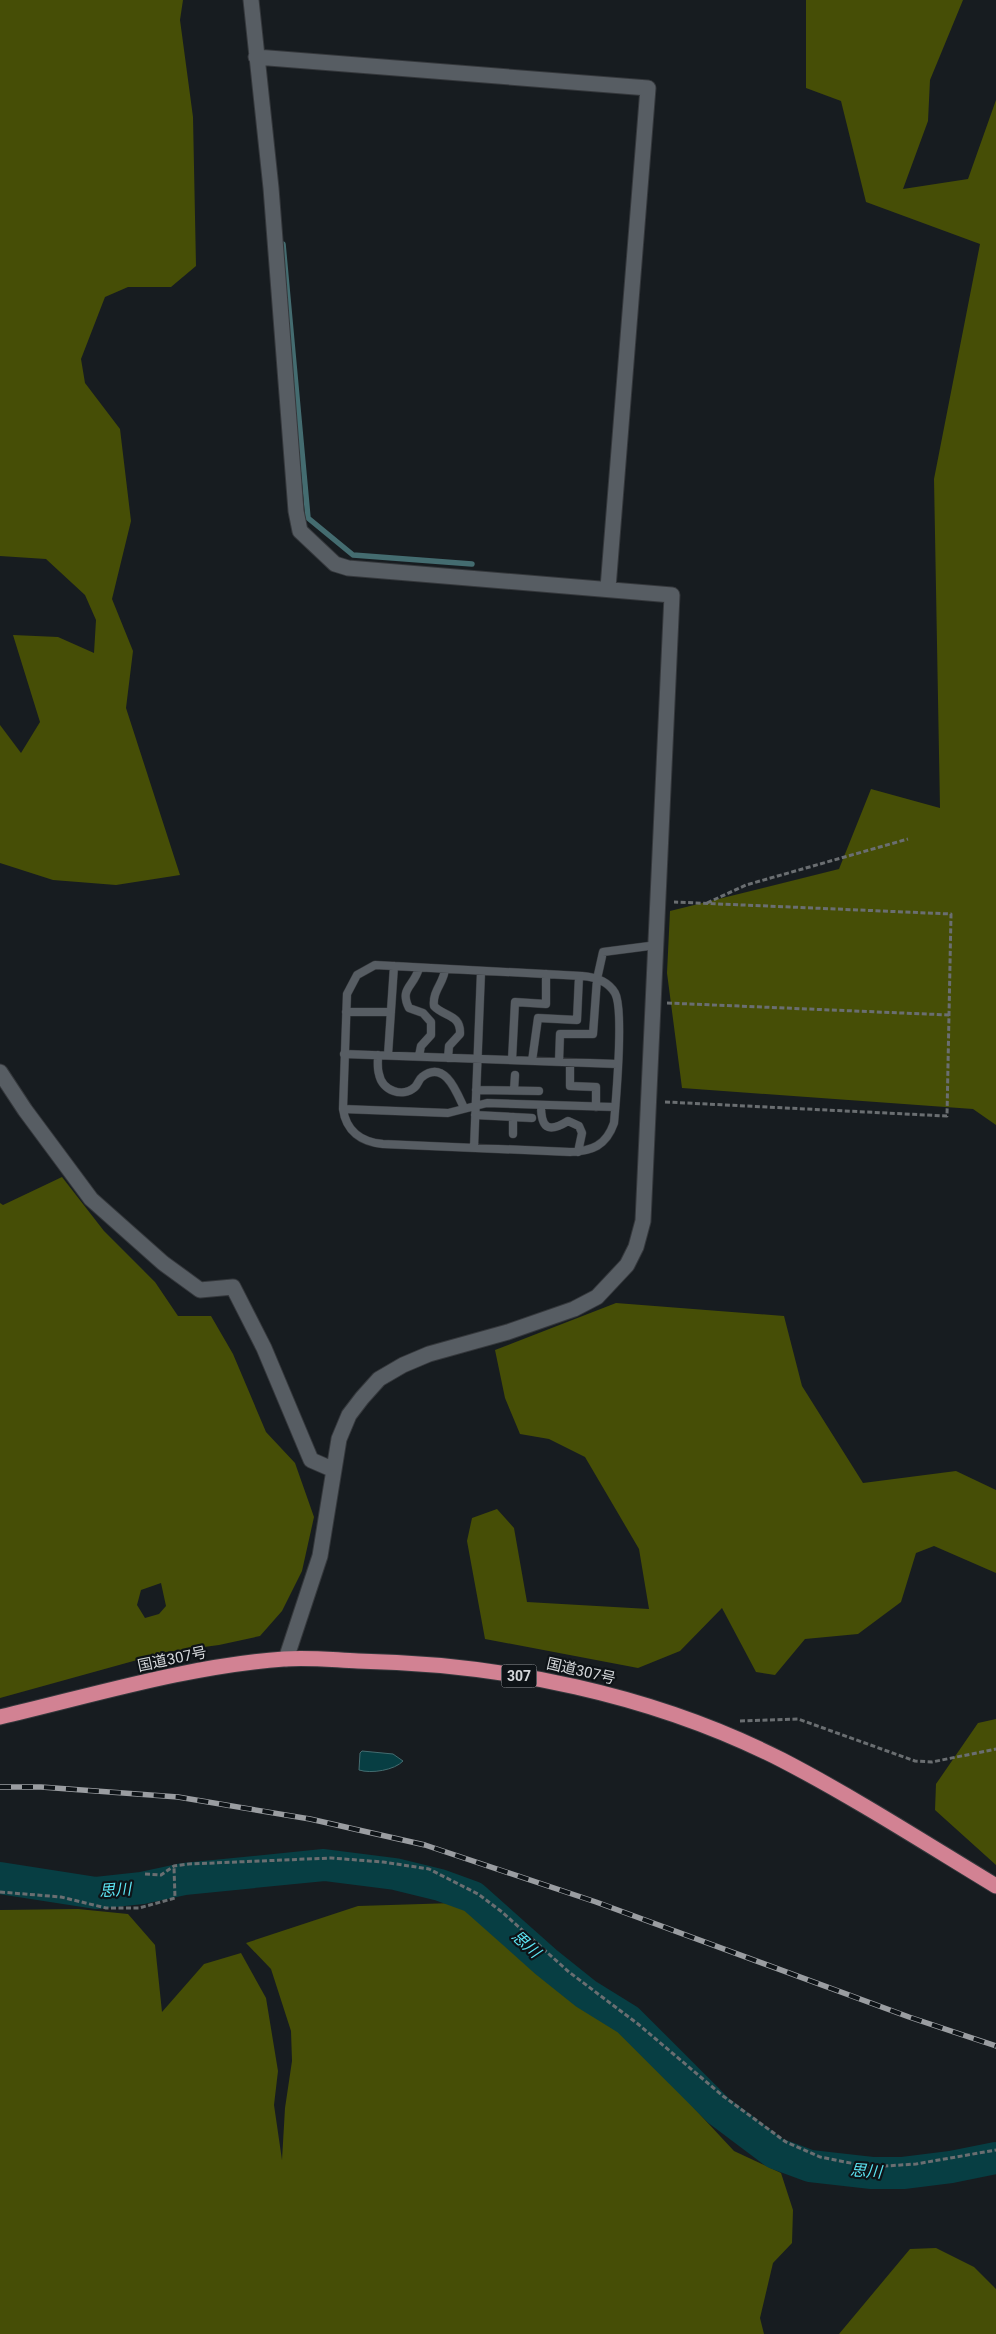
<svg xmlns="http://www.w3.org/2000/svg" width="996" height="2334" font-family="Roboto,'Noto Sans JP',sans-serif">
<rect width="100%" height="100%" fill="#171c20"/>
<path fill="#464e06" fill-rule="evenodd" d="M 0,0 L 183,0 L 180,20 L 193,117 L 196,266 L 171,287 L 128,287 L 105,297 L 81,359 L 85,383 L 120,429 L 131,521 L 112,599 L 133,651 L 126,708 L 180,875 L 116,885 L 53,880 L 0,863 L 0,725 L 21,753 L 40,722 L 13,635 L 58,637 L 94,653 L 96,620 L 85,595 L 46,559 L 0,556 Z
M 806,0 L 963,0 L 930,80 L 928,121 L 903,189 L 968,179 L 996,100 L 996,1125 L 973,1109 L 682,1088 L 667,973 L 670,911 L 839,869 L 871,789 L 940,808 L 934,479 L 980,244 L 866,202 L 841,101 L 806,88 Z
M 62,1177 L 104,1231 L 155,1282 L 178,1316 L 211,1316 L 233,1354 L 266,1432 L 295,1463 L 314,1517 L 302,1571 L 282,1611 L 260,1636 L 219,1645 L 166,1652 L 0,1698 L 0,1203 L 3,1205 ZM 161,1583 L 166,1606 L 159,1614 L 145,1618 L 137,1605 L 141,1590 Z
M 616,1303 L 784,1316 L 802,1386 L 863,1483 L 956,1471 L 996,1490 L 996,1573 L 934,1546 L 916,1553 L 901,1602 L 858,1634 L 805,1639 L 775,1675 L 756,1672 L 722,1608 L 680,1651 L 638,1668 L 485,1639 L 467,1541 L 472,1518 L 497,1509 L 514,1528 L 527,1602 L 649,1609 L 639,1549 L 585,1457 L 549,1439 L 520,1434 L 505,1398 L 495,1350 Z
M 996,1719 L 996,1865 L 935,1810 L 936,1784 L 978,1723 Z
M 454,1903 L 496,1928 L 564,1987 L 631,2029 L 692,2106 L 734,2151 L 781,2173 L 793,2210 L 792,2243 L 773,2263 L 760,2318 L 764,2334 L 0,2334 L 0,1910 L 78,1909 L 128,1914 L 155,1945 L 162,2012 L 204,1964 L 241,1953 L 266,1998 L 278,2071 L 274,2105 L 282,2160 L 285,2108 L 292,2061 L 291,2031 L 271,1969 L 246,1943 L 358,1906 Z
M 936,2248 L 974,2267 L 996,2289 L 996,2334 L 839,2334 L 910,2249 Z"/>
<path fill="#073e43" stroke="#446c70" d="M 362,1751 L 393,1754 L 403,1761 C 395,1770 371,1774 359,1770 L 360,1753 Z"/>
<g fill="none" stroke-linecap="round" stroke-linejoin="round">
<path stroke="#446c70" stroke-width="5.5" d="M 283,244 L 308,518 L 353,555 L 472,564"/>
<path stroke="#073e43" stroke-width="32" d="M 0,1878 L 96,1893 L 142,1888 L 184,1879 L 324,1865 L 395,1874 L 440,1885 L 473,1897 L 546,1962 L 586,1994 L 628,2020 L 719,2111 L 775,2153 L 810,2166 L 872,2173 L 903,2173 L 951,2167 L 996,2158"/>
<g stroke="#35383c" stroke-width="9">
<path id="lane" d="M 375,965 L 582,976 C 595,977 608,981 615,993 C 624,1009 616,1100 614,1123 C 606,1146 592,1151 570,1152 L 383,1144 C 361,1142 346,1131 343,1109 L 347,994 L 357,975 Z
M 419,968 C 414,987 399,988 409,1008 L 423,1013 L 431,1022 L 431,1035 L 421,1046 L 419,1056
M 445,969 C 444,983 432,991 434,1006 C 444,1017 461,1014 460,1034 L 449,1046 L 448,1058
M 346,1012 L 391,1012
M 344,1054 L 617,1064
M 378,1055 C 378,1061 377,1068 379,1074 C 382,1091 403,1098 415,1087 C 418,1084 419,1079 422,1077 C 445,1059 457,1093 464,1108
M 388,1055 L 394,966
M 512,1060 L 515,1002 L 546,1004 L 546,974
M 532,1061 L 538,1018 L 577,1020 L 579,976
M 559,1062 L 560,1034 L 593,1034 L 597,979 L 603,952 L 657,945
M 570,1063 L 570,1086 L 596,1087 L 596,1107
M 476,1090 L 539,1091
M 514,1090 L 515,1075
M 541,1105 C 541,1127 547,1134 568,1121 L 579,1126 L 582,1133 L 578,1152
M 343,1109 L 448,1113 L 487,1103 L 615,1107
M 475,1115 L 532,1118
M 513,1134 L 513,1117
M 474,1148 L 481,972"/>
</g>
<g stroke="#35383c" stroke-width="17">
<path id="street" d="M 251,0 L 271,188 L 296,511 L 300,531 L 335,564 L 348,568 L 672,595 L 643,1221 L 636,1247 L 627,1265 L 597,1297 L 574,1309 L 508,1332 L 429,1354 L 403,1365 L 379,1379 L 362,1398 L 349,1415 L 339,1439 L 320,1556 L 286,1659
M 256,57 L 648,88 L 608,588
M 0,1072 L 25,1110 L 91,1199 L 163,1263 L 200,1290 L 233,1287 L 264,1348 L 311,1460 L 334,1470"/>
</g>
<g stroke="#35383c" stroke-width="17">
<path id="highway" d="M 0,1717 C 94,1695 188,1666 284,1659 C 309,1657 334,1660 358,1661 C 504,1664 652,1694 782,1760 C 855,1798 925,1843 996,1886"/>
</g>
<path stroke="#6a6e71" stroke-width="3" stroke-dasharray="5 2.5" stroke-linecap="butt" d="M 707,903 L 746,885 L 908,839
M 667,1003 L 949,1015
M 665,1102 L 947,1116 L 951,914 L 674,902
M 740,1721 L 798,1719 L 915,1761 L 932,1762 L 996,1749
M 145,1874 L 161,1875 L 174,1866 L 189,1864 L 331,1858 L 383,1862 L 429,1869 L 478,1894 L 502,1912 L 569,1972 L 638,2024 L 723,2096 L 786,2142 L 820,2157 L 871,2167 L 916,2164 L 996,2150
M 0,1892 L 61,1897 L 106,1908 L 139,1908 L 175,1898 L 174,1867"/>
<use href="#lane" stroke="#575d63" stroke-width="8"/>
<use href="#street" stroke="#575d63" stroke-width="15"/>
<use href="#highway" stroke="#d28293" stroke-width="15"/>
<g stroke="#9a9da1" stroke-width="5.5">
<path id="rail" d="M 0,1787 L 41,1787 L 178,1797 L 310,1819 L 425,1845 L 596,1902 L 909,2017 L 996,2046"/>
</g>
<use href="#rail" stroke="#0e1317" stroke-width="4" stroke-dasharray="11" stroke-linecap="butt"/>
</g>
<g text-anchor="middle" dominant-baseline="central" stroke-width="4.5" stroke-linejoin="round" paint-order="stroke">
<rect fill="#0e1317" stroke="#999ca0" stroke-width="1" x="501.5" y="1664.5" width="35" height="23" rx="4"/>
<g font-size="14" font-weight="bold" fill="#d4d7da">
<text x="519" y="1676">307</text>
</g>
<g font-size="15" fill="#d4d7da" stroke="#0e1317">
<text transform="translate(172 1659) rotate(-12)">国道307号</text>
<text transform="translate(581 1671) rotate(13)">国道307号</text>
</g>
<g font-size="16" font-style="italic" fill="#5ce5f3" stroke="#0e1317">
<text transform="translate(115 1890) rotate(-4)">思川</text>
<text transform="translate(526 1944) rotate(42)">思川</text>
<text transform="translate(866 2171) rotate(4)">思川</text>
</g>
</g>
</svg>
